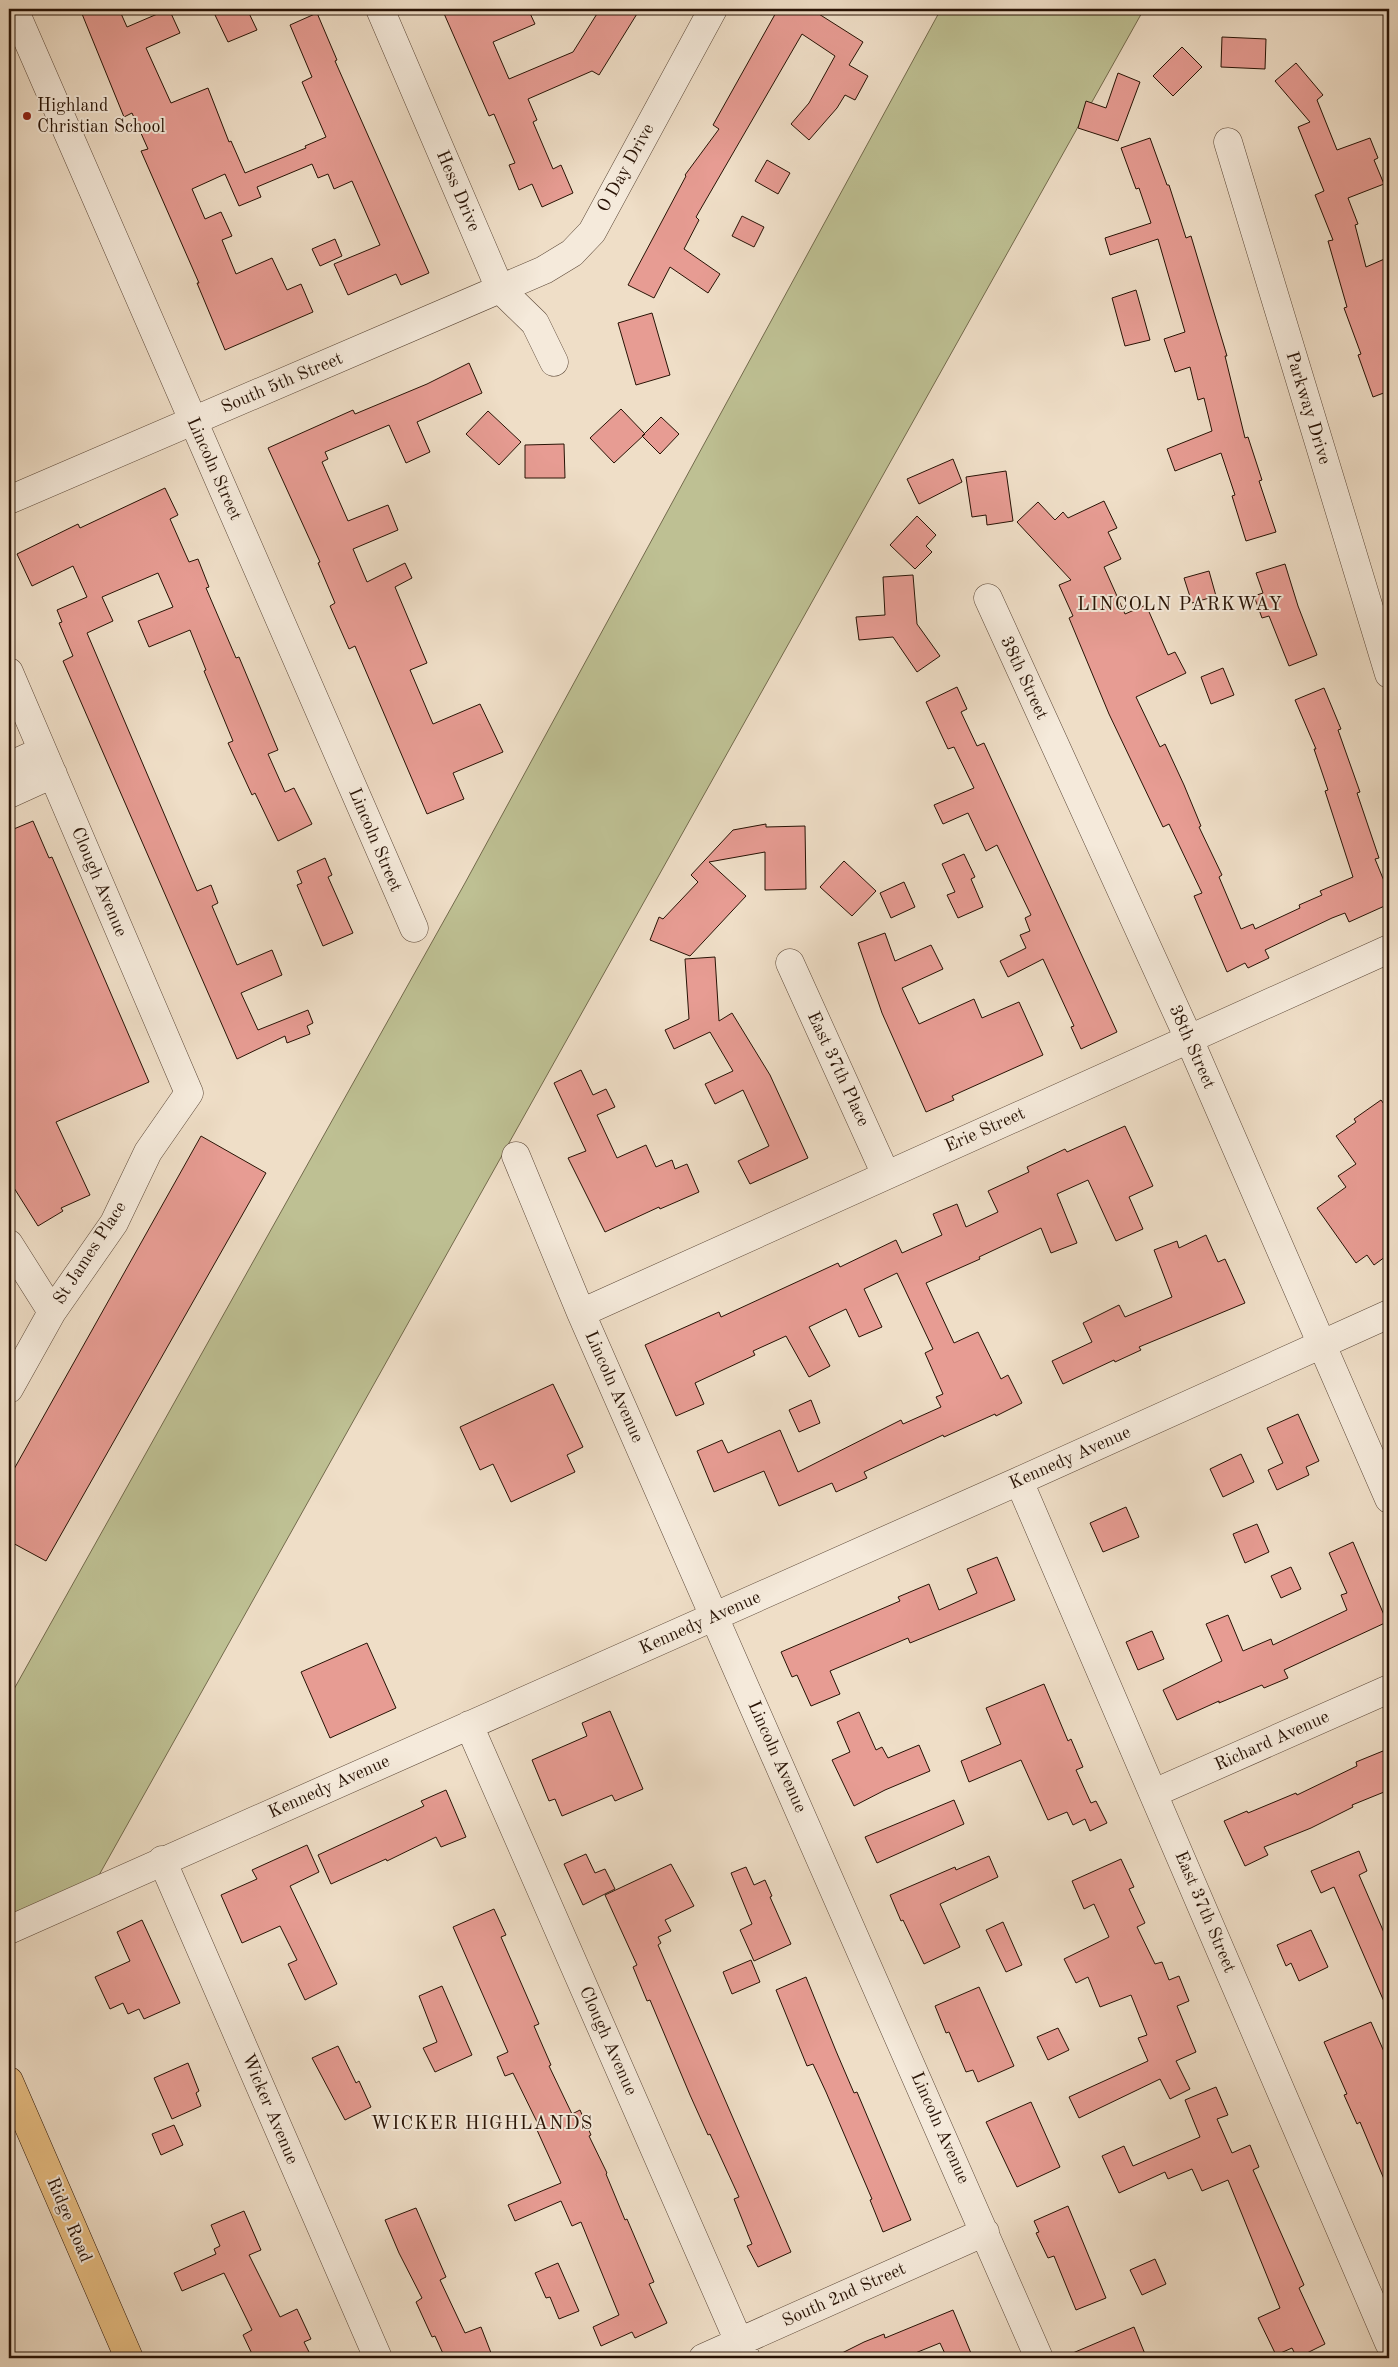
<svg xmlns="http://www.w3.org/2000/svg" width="1398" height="2367" font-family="'Old Standard TT',serif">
<rect width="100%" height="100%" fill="#efdec7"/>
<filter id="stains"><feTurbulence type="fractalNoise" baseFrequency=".004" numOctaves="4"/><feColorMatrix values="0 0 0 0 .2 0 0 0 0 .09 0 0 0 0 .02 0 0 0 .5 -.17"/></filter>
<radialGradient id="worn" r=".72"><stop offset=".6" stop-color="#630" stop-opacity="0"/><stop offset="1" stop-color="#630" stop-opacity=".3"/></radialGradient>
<path fill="#bec093" stroke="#736a4c" d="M 941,9 L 1144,9 L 89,1893 L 9,1930 L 9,1698 L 465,883 Z"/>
<path fill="#e79c93" stroke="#281305" d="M 80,9 L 119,9 L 127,27 L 169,9 L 180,33 L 146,48 L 171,103 L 208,88 L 229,142 L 231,141 L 245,173 L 306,148 L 305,146 L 326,137 L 302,82 L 312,77 L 290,25 L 317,13 L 337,60 L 335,61 L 429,273 L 401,285 L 396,274 L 348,295 L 334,264 L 380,245 L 352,181 L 334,189 L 328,174 L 318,178 L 312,164 L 257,187 L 261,197 L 239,206 L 225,174 L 192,189 L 205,219 L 221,212 L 232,236 L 222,240 L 236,274 L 272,258 L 287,290 L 301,284 L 313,312 L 225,350 L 197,283 L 199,283 L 141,151 L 148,149 L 132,113 L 124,117 Z
M 229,9 L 247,9 L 257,30 L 228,42 L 215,15 Z
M 442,9 L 486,9 L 488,14 L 501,9 L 528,9 L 535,24 L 493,42 L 509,79 L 573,52 L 600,9 L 640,9 L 599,75 L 592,71 L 528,99 L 537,120 L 533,122 L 553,169 L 561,165 L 573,193 L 542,207 L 532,184 L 519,190 L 509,165 L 515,163 L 494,114 L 489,116 Z
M 778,9 L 811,9 L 863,42 L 849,65 L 868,76 L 855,100 L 845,95 L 837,108 L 809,140 L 791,124 L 809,103 L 835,56 L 802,34 L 696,217 L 699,220 L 684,249 L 720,274 L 708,293 L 670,267 L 654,298 L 628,285 L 686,176 L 685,175 L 719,129 L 713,125 Z
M 1222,37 L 1266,39 L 1265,69 L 1221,67 Z
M 1182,47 L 1202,67 L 1173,96 L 1153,76 Z
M 1296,63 L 1323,95 L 1317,100 L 1337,150 L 1370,138 L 1378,158 L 1374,160 L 1384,184 L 1348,198 L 1358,224 L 1355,225 L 1366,267 L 1389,257 L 1389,391 L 1373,397 L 1358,355 L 1361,354 L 1344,308 L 1347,307 L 1328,241 L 1333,240 L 1315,195 L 1324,191 L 1298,127 L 1310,122 L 1275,81 Z
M 1118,73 L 1140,82 L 1118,141 L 1078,128 L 1086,101 L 1106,108 Z
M 1150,138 L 1167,185 L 1169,185 L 1186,238 L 1191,236 L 1227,356 L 1225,356 L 1245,438 L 1248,437 L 1262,480 L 1259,481 L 1276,532 L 1246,541 L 1232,496 L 1235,495 L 1221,453 L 1175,471 L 1167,449 L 1212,431 L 1204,398 L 1198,400 L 1190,367 L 1175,372 L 1164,339 L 1185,332 L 1158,239 L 1110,255 L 1105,238 L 1151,223 L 1139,188 L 1136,189 L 1121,148 Z
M 767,160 L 790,173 L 778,194 L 755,181 Z
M 742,216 L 764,227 L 754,247 L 732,236 Z
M 335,239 L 342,256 L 320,266 L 312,249 Z
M 1136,290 L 1150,340 L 1125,346 L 1112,298 Z
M 652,313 L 670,375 L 636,385 L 618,323 Z
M 469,363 L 482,393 L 417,422 L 430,452 L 406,463 L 389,425 L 325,452 L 328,459 L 322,462 L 348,521 L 388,505 L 398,530 L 353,549 L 367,582 L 405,563 L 412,578 L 395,587 L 427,663 L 410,670 L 433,724 L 480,704 L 503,752 L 453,773 L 464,799 L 427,814 L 355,646 L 349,649 L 330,606 L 335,603 L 318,563 L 320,562 L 268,448 L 353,410 L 355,414 L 427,384 Z
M 621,409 L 645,434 L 614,463 L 590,438 Z
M 488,411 L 521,442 L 499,465 L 466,434 Z
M 661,417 L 679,434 L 660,454 L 642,436 Z
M 564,444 L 565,478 L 525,478 L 525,445 Z
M 953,459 L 962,482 L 919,504 L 907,479 Z
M 1006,471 L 1013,521 L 987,525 L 986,515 L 972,517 L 966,477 Z
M 165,488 L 178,515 L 170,519 L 189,562 L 198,559 L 209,587 L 206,588 L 236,658 L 239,657 L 278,750 L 268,754 L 285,792 L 294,788 L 312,824 L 278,841 L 255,793 L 252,795 L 228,743 L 233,741 L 204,671 L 206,670 L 190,630 L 149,647 L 138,621 L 173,607 L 158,573 L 102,597 L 113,621 L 87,633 L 197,891 L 211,885 L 218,903 L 212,906 L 237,965 L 272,950 L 282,975 L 241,993 L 258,1030 L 308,1010 L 313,1023 L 307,1026 L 310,1034 L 287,1043 L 285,1036 L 237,1059 L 63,661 L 73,656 L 59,623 L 62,622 L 57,610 L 87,597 L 73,566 L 32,586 L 17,554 L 78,524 L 80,528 Z
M 1104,501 L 1117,528 L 1108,532 L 1121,559 L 1104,567 L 1125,614 L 1146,605 L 1168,655 L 1175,652 L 1186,673 L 1136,697 L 1160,747 L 1165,744 L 1184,785 L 1201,826 L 1199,827 L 1222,875 L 1219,877 L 1241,929 L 1253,924 L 1255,929 L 1300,908 L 1299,905 L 1322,895 L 1320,891 L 1353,877 L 1325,791 L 1328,790 L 1314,749 L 1316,749 L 1295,700 L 1324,688 L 1341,729 L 1338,730 L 1360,792 L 1357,793 L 1379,858 L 1375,859 L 1389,893 L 1389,904 L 1349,922 L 1345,913 L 1332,918 L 1265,950 L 1269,958 L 1248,968 L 1245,963 L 1227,972 L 1194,896 L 1202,893 L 1169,824 L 1163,827 L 1109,714 L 1069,618 L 1073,616 L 1059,585 L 1071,580 L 1017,522 L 1038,502 L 1055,520 L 1063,512 L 1068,518 Z
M 917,516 L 936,535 L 926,546 L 932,552 L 915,569 L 890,545 Z
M 1285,564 L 1298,606 L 1317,655 L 1289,666 L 1269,616 L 1262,618 L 1254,596 L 1263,593 L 1256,573 Z
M 1209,571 L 1216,596 L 1192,603 L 1184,578 Z
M 913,575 L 917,624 L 940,656 L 917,672 L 893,637 L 859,640 L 856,617 L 885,615 L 883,577 Z
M 1223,668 L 1234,695 L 1211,704 L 1201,677 Z
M 957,687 L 967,709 L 961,712 L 977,746 L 984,743 L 1117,1032 L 1081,1049 L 1071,1027 L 1074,1026 L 1043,959 L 1008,977 L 1000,961 L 1026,948 L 1020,935 L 1030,931 L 1025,918 L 1031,915 L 997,845 L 986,851 L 968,813 L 943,824 L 934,805 L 974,788 L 954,747 L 948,749 L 926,702 Z
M 33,821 L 49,858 L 52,857 L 149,1082 L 56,1122 L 90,1195 L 61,1208 L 63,1211 L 38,1226 L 9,1180 L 9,831 Z
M 766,824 L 766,827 L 805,826 L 806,889 L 765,890 L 765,852 L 709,862 L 746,896 L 690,956 L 650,940 L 659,917 L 663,919 L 698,882 L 691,875 L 733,830 Z
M 964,854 L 975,877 L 971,879 L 983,907 L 958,918 L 947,895 L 955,892 L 942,864 Z
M 325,858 L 332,875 L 328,877 L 353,933 L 323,946 L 297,885 L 302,883 L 297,871 Z
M 844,861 L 876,891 L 852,916 L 820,887 Z
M 904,882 L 915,907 L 891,918 L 880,893 Z
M 885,933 L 895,961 L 931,945 L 943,969 L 902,988 L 919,1024 L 974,999 L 982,1018 L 1019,1002 L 1043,1055 L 952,1096 L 954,1100 L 926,1112 L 882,1013 L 858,943 Z
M 715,957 L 719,1021 L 732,1013 L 770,1075 L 808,1158 L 750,1184 L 738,1161 L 769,1146 L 743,1090 L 715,1104 L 705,1084 L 733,1071 L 710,1032 L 674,1049 L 665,1030 L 689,1019 L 685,959 Z
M 581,1070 L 593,1095 L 606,1089 L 615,1107 L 597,1115 L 617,1158 L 646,1145 L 656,1167 L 672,1160 L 675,1169 L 687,1164 L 699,1192 L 660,1209 L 659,1207 L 605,1232 L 568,1158 L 586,1151 L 554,1083 Z
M 1381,1100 L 1389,1111 L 1389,1254 L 1374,1265 L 1367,1255 L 1356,1263 L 1317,1208 L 1346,1187 L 1338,1176 L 1356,1164 L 1336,1136 L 1356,1122 L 1354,1119 Z
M 1125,1126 L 1153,1186 L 1129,1197 L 1143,1229 L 1116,1241 L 1088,1180 L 1057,1194 L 1077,1243 L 1051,1253 L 1041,1228 L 979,1257 L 980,1259 L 926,1283 L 954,1343 L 978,1332 L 1001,1379 L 1008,1375 L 1022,1403 L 996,1416 L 995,1414 L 944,1437 L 943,1435 L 864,1472 L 867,1478 L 836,1492 L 832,1483 L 779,1506 L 764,1471 L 714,1492 L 697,1451 L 722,1440 L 728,1453 L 780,1430 L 798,1472 L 901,1420 L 903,1424 L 941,1407 L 936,1397 L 943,1394 L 925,1353 L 933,1349 L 897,1273 L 864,1289 L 882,1327 L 859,1337 L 846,1309 L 809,1327 L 830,1366 L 809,1377 L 786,1336 L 753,1351 L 755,1355 L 695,1383 L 704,1404 L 676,1416 L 645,1345 L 719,1312 L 721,1317 L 838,1263 L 840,1267 L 896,1240 L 902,1253 L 942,1235 L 933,1214 L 957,1204 L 966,1227 L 998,1212 L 988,1191 L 1029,1172 L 1027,1167 L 1065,1149 L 1067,1152 Z
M 201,1136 L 266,1173 L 46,1561 L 9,1541 L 9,1478 Z
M 1206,1235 L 1218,1262 L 1225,1259 L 1245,1303 L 1139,1347 L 1141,1350 L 1115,1362 L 1114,1360 L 1063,1384 L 1052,1361 L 1092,1342 L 1083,1323 L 1119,1305 L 1125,1317 L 1172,1297 L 1154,1250 L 1177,1241 L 1179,1248 Z
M 553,1384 L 583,1447 L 567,1455 L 575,1472 L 511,1502 L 493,1464 L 480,1470 L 460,1427 Z
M 811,1400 L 820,1423 L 799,1432 L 789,1410 Z
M 1298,1414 L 1319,1461 L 1306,1467 L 1309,1475 L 1277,1490 L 1268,1470 L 1283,1463 L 1267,1428 Z
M 1241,1454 L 1254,1482 L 1223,1497 L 1210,1469 Z
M 1126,1507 L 1139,1537 L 1103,1552 L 1090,1523 Z
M 1257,1524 L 1269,1552 L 1245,1563 L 1233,1534 Z
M 1353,1542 L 1387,1622 L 1284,1670 L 1288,1678 L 1264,1688 L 1262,1685 L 1219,1703 L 1219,1701 L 1177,1720 L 1163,1690 L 1222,1661 L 1206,1624 L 1228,1615 L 1243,1651 L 1271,1639 L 1273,1645 L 1347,1610 L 1341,1595 L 1347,1593 L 1329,1553 Z
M 997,1557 L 1015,1600 L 910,1643 L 908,1638 L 830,1671 L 840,1694 L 811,1706 L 797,1675 L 792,1677 L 781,1652 L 900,1601 L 898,1597 L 929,1584 L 939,1610 L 977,1593 L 967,1569 Z
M 1291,1567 L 1301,1589 L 1281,1598 L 1271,1576 Z
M 1152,1631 L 1164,1659 L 1138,1670 L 1126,1642 Z
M 367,1643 L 396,1708 L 330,1738 L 301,1672 Z
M 1044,1684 L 1068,1741 L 1071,1739 L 1083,1767 L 1076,1770 L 1091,1803 L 1096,1801 L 1107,1823 L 1090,1831 L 1085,1819 L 1073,1825 L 1067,1812 L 1048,1820 L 1021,1760 L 969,1782 L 961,1761 L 1001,1744 L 986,1708 Z
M 610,1711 L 643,1789 L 615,1801 L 612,1795 L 562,1816 L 555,1799 L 549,1801 L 532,1760 L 587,1736 L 582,1723 Z
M 859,1712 L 876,1750 L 882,1747 L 888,1758 L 919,1745 L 930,1771 L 885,1790 L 854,1806 L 832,1760 L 850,1752 L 837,1722 Z
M 1383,1751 L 1389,1766 L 1389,1790 L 1352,1805 L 1353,1807 L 1311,1828 L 1264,1847 L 1268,1855 L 1245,1866 L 1224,1821 L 1247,1811 L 1248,1813 L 1296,1793 L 1297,1795 L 1357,1766 L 1356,1762 Z
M 446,1790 L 466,1837 L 441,1847 L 436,1837 L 387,1861 L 386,1859 L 331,1884 L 318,1855 L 424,1806 L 421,1801 Z
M 954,1800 L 964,1824 L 877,1863 L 865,1837 Z
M 307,1845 L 319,1872 L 290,1886 L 337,1984 L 305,2000 L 288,1964 L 297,1960 L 280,1926 L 242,1943 L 221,1895 L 257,1879 L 252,1870 Z
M 1359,1851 L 1367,1871 L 1359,1875 L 1389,1944 L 1389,2013 L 1334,1887 L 1321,1893 L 1311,1871 Z
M 586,1854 L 595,1873 L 605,1869 L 615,1889 L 583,1905 L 564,1864 Z
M 989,1856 L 998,1877 L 940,1904 L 960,1947 L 924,1964 L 903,1920 L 901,1921 L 890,1895 L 955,1867 L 956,1870 Z
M 1121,1859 L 1134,1887 L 1129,1889 L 1145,1923 L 1137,1927 L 1155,1964 L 1162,1962 L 1169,1980 L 1179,1976 L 1189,2001 L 1177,2006 L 1196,2052 L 1176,2061 L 1190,2089 L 1170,2099 L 1160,2079 L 1079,2118 L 1069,2097 L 1148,2061 L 1138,2038 L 1147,2035 L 1131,1995 L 1100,2007 L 1088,1977 L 1076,1983 L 1064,1959 L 1109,1937 L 1094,1904 L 1084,1909 L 1072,1881 Z
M 671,1864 L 694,1906 L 665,1920 L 671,1931 L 658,1937 L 661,1943 L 658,1945 L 791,2252 L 758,2267 L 747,2246 L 752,2244 L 734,2199 L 739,2197 L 710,2134 L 708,2135 L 690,2095 L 650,2000 L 647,2001 L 633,1967 L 637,1965 L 605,1895 Z
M 746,1867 L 754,1885 L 765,1880 L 772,1896 L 770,1897 L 791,1944 L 754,1961 L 740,1930 L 752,1924 L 731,1873 Z
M 494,1909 L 506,1935 L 501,1937 L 539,2024 L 534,2026 L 551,2065 L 549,2066 L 572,2114 L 580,2110 L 591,2135 L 589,2136 L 607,2173 L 606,2174 L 625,2220 L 627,2219 L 654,2282 L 649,2284 L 667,2323 L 635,2338 L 632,2332 L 601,2346 L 593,2327 L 619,2315 L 581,2222 L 572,2226 L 561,2201 L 515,2221 L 508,2205 L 561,2183 L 537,2130 L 540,2128 L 513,2073 L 505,2076 L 497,2057 L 508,2052 L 453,1927 Z
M 142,1920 L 180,2003 L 144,2019 L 139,2009 L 128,2014 L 123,2003 L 110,2009 L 95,1977 L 130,1961 L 117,1932 Z
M 1003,1922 L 1022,1965 L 1006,1972 L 986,1930 Z
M 1311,1930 L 1328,1967 L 1299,1981 L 1291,1963 L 1286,1966 L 1277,1945 Z
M 751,1960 L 760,1982 L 732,1994 L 723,1972 Z
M 806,1977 L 836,2051 L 854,2093 L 857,2092 L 911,2220 L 883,2232 L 870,2200 L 872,2199 L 826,2092 L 813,2064 L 807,2066 L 776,1990 Z
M 442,1986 L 472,2055 L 435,2072 L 423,2048 L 437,2042 L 419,1996 Z
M 979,1987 L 1014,2066 L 978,2082 L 973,2070 L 966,2072 L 949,2032 L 946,2033 L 935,2006 Z
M 1371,2022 L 1389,2063 L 1389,2191 L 1360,2122 L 1357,2124 L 1344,2095 L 1347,2094 L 1324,2042 Z
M 1058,2028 L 1069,2050 L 1048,2060 L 1037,2037 Z
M 338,2046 L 356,2083 L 359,2081 L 371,2107 L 345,2120 L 312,2058 Z
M 188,2063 L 199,2091 L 196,2093 L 201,2106 L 172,2119 L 154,2078 Z
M 1216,2087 L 1228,2115 L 1217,2119 L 1232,2153 L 1250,2145 L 1259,2167 L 1253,2170 L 1304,2285 L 1299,2288 L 1325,2344 L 1297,2358 L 1292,2348 L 1276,2355 L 1258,2318 L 1280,2308 L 1228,2180 L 1202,2191 L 1192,2169 L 1168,2179 L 1165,2172 L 1119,2193 L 1102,2156 L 1124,2146 L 1133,2166 L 1200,2137 L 1185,2100 Z
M 1031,2102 L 1060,2167 L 1017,2187 L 986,2122 Z
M 174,2125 L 183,2145 L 161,2155 L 152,2134 Z
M 1068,2206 L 1106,2298 L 1076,2310 L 1054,2256 L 1048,2258 L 1036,2233 L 1039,2232 L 1034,2221 Z
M 416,2208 L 446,2277 L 440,2280 L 465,2333 L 481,2327 L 493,2358 L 445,2358 L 435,2336 L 432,2337 L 416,2302 L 422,2298 L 399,2253 L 385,2220 Z
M 244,2211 L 261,2250 L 249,2255 L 280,2317 L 297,2309 L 311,2339 L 304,2342 L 312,2358 L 254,2358 L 243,2335 L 252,2330 L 224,2273 L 182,2291 L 174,2273 L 216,2254 L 214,2249 L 220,2246 L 211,2225 Z
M 1155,2259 L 1166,2284 L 1142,2295 L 1130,2270 Z
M 558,2263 L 579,2311 L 559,2319 L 550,2297 L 546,2298 L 535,2273 Z
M 953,2310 L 973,2358 L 947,2358 L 940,2343 L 903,2358 L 832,2358 L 864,2342 L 884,2334 L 885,2338 Z
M 1134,2327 L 1145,2354 L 1136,2358 L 1061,2358 Z"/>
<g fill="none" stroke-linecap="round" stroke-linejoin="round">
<g stroke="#5a4636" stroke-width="29">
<path id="minor" d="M 14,9 L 414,928
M 380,9 L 500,289 L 535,323 L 554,362
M 1228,142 L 1389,674
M 9,500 L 544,270 L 572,253 L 592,232 L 713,9
M 988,598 L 1189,1039 L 1389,1499
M 9,672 L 189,1093 L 148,1152 L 114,1223 L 52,1312 L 9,1389
M 9,766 L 42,751
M 9,794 L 53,774
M 790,963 L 886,1175
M 516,1156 L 581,1313 L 1039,2358
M 9,1244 L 52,1312
M 581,1313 L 1389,949
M 1019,1481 L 1389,2343
M 469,1725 L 746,2358
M 1154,1793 L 1389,1689
M 162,1860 L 378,2358
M 9,1930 L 1019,1481 L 1389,1314
M 703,2358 L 985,2232"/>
</g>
<g stroke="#281305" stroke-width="29">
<path id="major" d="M 9,2081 L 129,2358"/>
</g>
<use href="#minor" stroke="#f5eadb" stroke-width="28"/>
<use href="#major" stroke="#e8bf84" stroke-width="28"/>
</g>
<circle fill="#8f2418" stroke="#f5eadb" stroke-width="2" cx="27" cy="116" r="5"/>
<g text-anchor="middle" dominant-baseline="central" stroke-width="4" stroke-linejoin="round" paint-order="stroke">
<g font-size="18" fill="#281305" stroke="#f5eadb" text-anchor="start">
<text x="37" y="106">Highland<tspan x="37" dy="21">Christian School</tspan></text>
</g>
<g font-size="18" fill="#281305" stroke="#f5eadb">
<text transform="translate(626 168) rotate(-61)">O Day Drive</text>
<text transform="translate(458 191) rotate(67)">Hess Drive</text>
<text transform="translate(282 383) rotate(-23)">South 5th Street</text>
<text transform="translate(1308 408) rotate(73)">Parkway Drive</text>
<text transform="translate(214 469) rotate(66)">Lincoln Street</text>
<text transform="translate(1024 678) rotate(65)">38th Street</text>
<text transform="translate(375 840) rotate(67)">Lincoln Street</text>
<text transform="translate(99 882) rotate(67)">Clough Avenue</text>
<text transform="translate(1192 1047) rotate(66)">38th Street</text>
<text transform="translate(838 1069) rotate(65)">East 37th Place</text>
<text transform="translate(985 1130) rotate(-24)">Erie Street</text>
<text transform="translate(90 1253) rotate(-57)">St James Place</text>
<text transform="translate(614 1387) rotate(66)">Lincoln Avenue</text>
<text transform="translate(1070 1458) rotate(-24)">Kennedy Avenue</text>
<text transform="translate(700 1623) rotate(-24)">Kennedy Avenue</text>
<text transform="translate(1272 1741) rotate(-24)">Richard Avenue</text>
<text transform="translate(777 1757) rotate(66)">Lincoln Avenue</text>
<text transform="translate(329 1787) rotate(-24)">Kennedy Avenue</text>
<text transform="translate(1205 1912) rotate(67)">East 37th Street</text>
<text transform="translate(608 2041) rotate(66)">Clough Avenue</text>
<text transform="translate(270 2109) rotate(67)">Wicker Avenue</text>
<text transform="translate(940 2128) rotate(66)">Lincoln Avenue</text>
<text transform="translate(69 2220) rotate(67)">Ridge Road</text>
<text transform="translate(844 2295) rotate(-24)">South 2nd Street</text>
</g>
<g font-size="19" letter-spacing="1" fill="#281305" stroke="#f5eadb">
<text x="1180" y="605">LINCOLN PARKWAY</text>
<text x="482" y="2124">WICKER HIGHLANDS</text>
</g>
</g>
<rect width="1398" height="2367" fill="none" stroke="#efdec7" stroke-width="30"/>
<rect x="10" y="10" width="1378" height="2347" fill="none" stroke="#281305" stroke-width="2.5"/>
<rect x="15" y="15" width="1368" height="2337" fill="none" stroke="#281305"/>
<rect width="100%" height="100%" filter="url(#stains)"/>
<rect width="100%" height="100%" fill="url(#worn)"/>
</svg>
